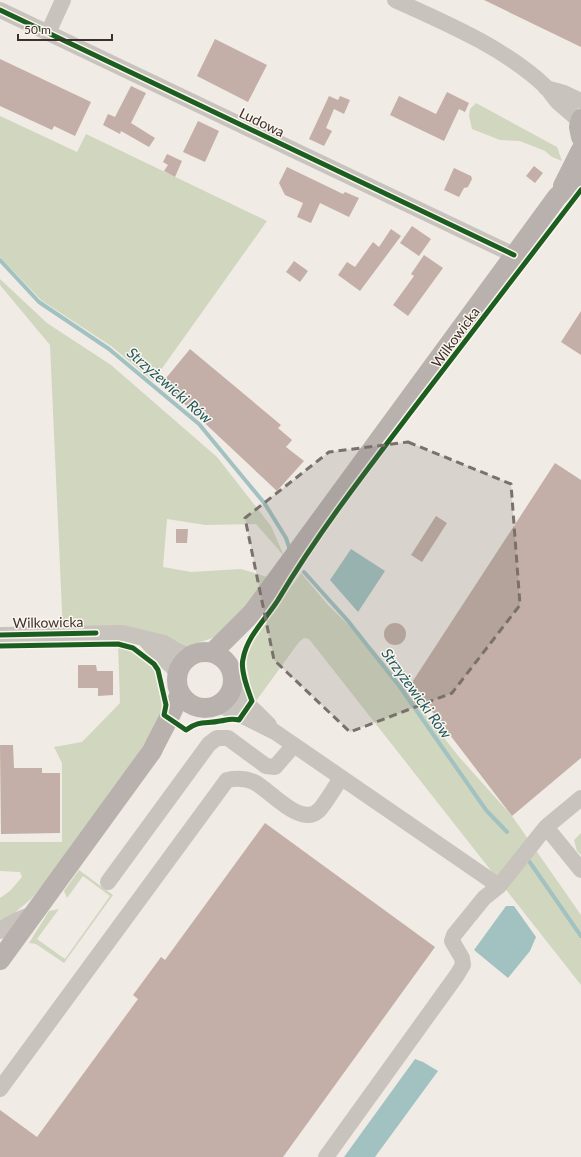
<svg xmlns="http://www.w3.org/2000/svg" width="581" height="1157" font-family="Lato,sans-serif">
<rect width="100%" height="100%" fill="#f0ebe5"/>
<path fill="#d1d6bf" d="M 476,103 L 557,147 L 562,161 L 552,157 L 545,151 L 520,141 L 500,140 L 472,129 L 469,116 L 470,109 Z
M 0,116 L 77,152 L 86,134 L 267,221 L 153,381 L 111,346 L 41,300 L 0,257 Z
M 0,279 L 47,323 L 111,365 L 217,457 L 271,526 L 284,556 L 256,524 L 205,525 L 167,519 L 163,567 L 191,572 L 241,569 L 267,577 L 239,618 L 218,636 L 195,644 L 179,652 L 164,643 L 63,633 L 50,345 L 0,285 Z
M 301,573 L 328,605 L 373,649 L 460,758 L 512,816 L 581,915 L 581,985 L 309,639 L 304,638 L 299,642 L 256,701 L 252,696 L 245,655 L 259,630 Z
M 118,644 L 133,648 L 154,664 L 158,670 L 166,705 L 164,715 L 78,842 L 31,899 L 0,925 L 0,898 L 10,891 L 22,877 L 20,872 L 0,871 L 0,842 L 62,842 L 62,763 L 54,747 L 82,742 L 120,703 Z
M 581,833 L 581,855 L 577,851 L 574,840 Z
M 79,870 L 113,895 L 64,963 L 36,944 L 29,943 L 49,911 L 59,909 L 37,939 L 65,959 L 110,896 L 83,876 L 67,898 L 64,891 Z"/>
<path fill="#a1c2c1" d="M 351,549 L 385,571 L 358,612 L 330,580 Z
M 506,906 L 514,906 L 536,937 L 530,951 L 508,978 L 474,950 Z
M 415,1059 L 423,1062 L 438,1071 L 375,1157 L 344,1157 Z"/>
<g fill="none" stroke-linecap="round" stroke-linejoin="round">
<path stroke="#a1c2c1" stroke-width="4" d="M 0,260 L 39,302 L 109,349 L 199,424 L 265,504 L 286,538 L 290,550
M 304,572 L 348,621 L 400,687 L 486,810 L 507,832
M 529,861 L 581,936"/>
</g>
<path fill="#c3afa7" d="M 484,0 L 581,0 L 581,47 Z
M 215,39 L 267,65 L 248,102 L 197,76 Z
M 0,59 L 91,102 L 75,136 L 54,126 L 52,130 L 0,106 Z
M 131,86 L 146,93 L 131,123 L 155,138 L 149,147 L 121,131 L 120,134 L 103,125 L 108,114 L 115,117 Z
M 447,92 L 469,103 L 465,112 L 459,109 L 444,141 L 390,115 L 399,96 L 436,114 Z
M 329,96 L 338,100 L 340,96 L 350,100 L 344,114 L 334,109 L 326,128 L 332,131 L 324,146 L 309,139 Z
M 198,121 L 219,131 L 205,162 L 183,152 Z
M 167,154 L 182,161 L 175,177 L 164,171 L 168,165 L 163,162 Z
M 534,166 L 543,173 L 535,183 L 526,176 Z
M 287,167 L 343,194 L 345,192 L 359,198 L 349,217 L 320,203 L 311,223 L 297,217 L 303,203 L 285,195 L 279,183 Z
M 454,168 L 471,176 L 472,179 L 468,187 L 464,188 L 459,197 L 444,190 Z
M 412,226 L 431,239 L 419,256 L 400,243 Z
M 391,229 L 401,236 L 360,291 L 338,275 L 347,262 L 355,267 L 373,242 L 379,247 Z
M 424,255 L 443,268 L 408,316 L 393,305 L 414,276 L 411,274 Z
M 294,261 L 308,271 L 300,282 L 286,272 Z
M 581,311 L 581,355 L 561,342 Z
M 190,349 L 281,425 L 278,428 L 292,440 L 286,447 L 304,461 L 277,491 L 162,383 Z
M 555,463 L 581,480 L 581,758 L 512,816 L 411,684 Z
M 436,516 L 447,523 L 422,562 L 411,555 Z
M 176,529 L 188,529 L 187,543 L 176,543 Z
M384 634a11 11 0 1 1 22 0a11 11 0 1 1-22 0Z
M 78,665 L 96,665 L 97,671 L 113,671 L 113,695 L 98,696 L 98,688 L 78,688 Z
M 0,745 L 13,745 L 14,768 L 42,768 L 42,773 L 60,773 L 60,833 L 1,834 Z
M 265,823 L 435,947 L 283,1157 L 0,1157 L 0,1110 L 37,1137 L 138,999 L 133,995 L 161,957 L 165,960 Z"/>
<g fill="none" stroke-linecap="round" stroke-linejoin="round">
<path stroke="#c9c3be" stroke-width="16" d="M 395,0 C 446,23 505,48 546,87 C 550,91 553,97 557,101 C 564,108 573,114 580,122
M 0,10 L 514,255
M 48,33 L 63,0
M 546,88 L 564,93 L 581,101
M 0,635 L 123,633 L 164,643 L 179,652 L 192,656
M 144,638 L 157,653 L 178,672
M 232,684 L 238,696 L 255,711 L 269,725
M 218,705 L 229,709 L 275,732 L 499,886 L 484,898 L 454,935 L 452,941 L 462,958 L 463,965 L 457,975 L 326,1157
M 581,798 L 546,827 L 581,870
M 108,882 L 209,744 L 217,738 L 228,738 L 266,766 L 275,767 L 294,745
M 499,886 L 546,827
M 0,931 C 10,922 22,918 35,913
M 0,1089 L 227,780 C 236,778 245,778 254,782 C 270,790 300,827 318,811 C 324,806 336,785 341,778"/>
<path stroke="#b8b1ad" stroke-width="20" d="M 581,119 L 579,127 L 581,137
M 563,186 L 581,150
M177 680a28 28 0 1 1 56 0a28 28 0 1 1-56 0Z
M 212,653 L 253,612 L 557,197 L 581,174
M 0,960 L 152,751 C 161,732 173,713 180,693"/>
<g stroke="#fbf5ee" stroke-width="8">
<path id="cycleway" d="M 0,10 L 514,255
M 0,635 L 96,633
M 0,646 L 118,644 L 133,648 L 154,664 L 158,670 L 166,705 L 164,715 L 186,730 C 199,720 206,724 220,721 C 228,720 230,718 239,720 L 252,701 C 248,690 240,670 243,659 C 247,636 266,619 278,600 C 319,531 369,467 417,404 C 472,333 526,261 581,190"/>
</g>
<use href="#cycleway" stroke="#1b5e20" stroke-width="5"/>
</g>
<path fill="#7a716c" fill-opacity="0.2" stroke="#7a716c" stroke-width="3" stroke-dasharray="8 5" stroke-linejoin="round" d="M 408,442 L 511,484 L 520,605 L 452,693 L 350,732 L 274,660 L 245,518 L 329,452 Z"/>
<g text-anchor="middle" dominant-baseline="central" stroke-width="3" stroke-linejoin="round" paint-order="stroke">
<g font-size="14" fill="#3b302b" stroke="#fbf5ee">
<text transform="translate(262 122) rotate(26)">Ludowa</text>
<text transform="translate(455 337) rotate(-54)">Wilkowicka</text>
<text transform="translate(48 622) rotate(-1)">Wilkowicka</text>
</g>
<g font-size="15" font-style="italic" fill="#1f5a5e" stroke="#fbf5ee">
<text transform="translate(170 385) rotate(41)">Strzyżewicki Rów</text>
<text transform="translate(417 693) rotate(54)">Strzyżewicki Rów</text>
</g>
</g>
<path d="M18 34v6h94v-6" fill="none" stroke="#3b302b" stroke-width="2"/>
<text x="24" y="34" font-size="12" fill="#3b302b" stroke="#fbf5ee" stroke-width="3" paint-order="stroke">50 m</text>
</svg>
